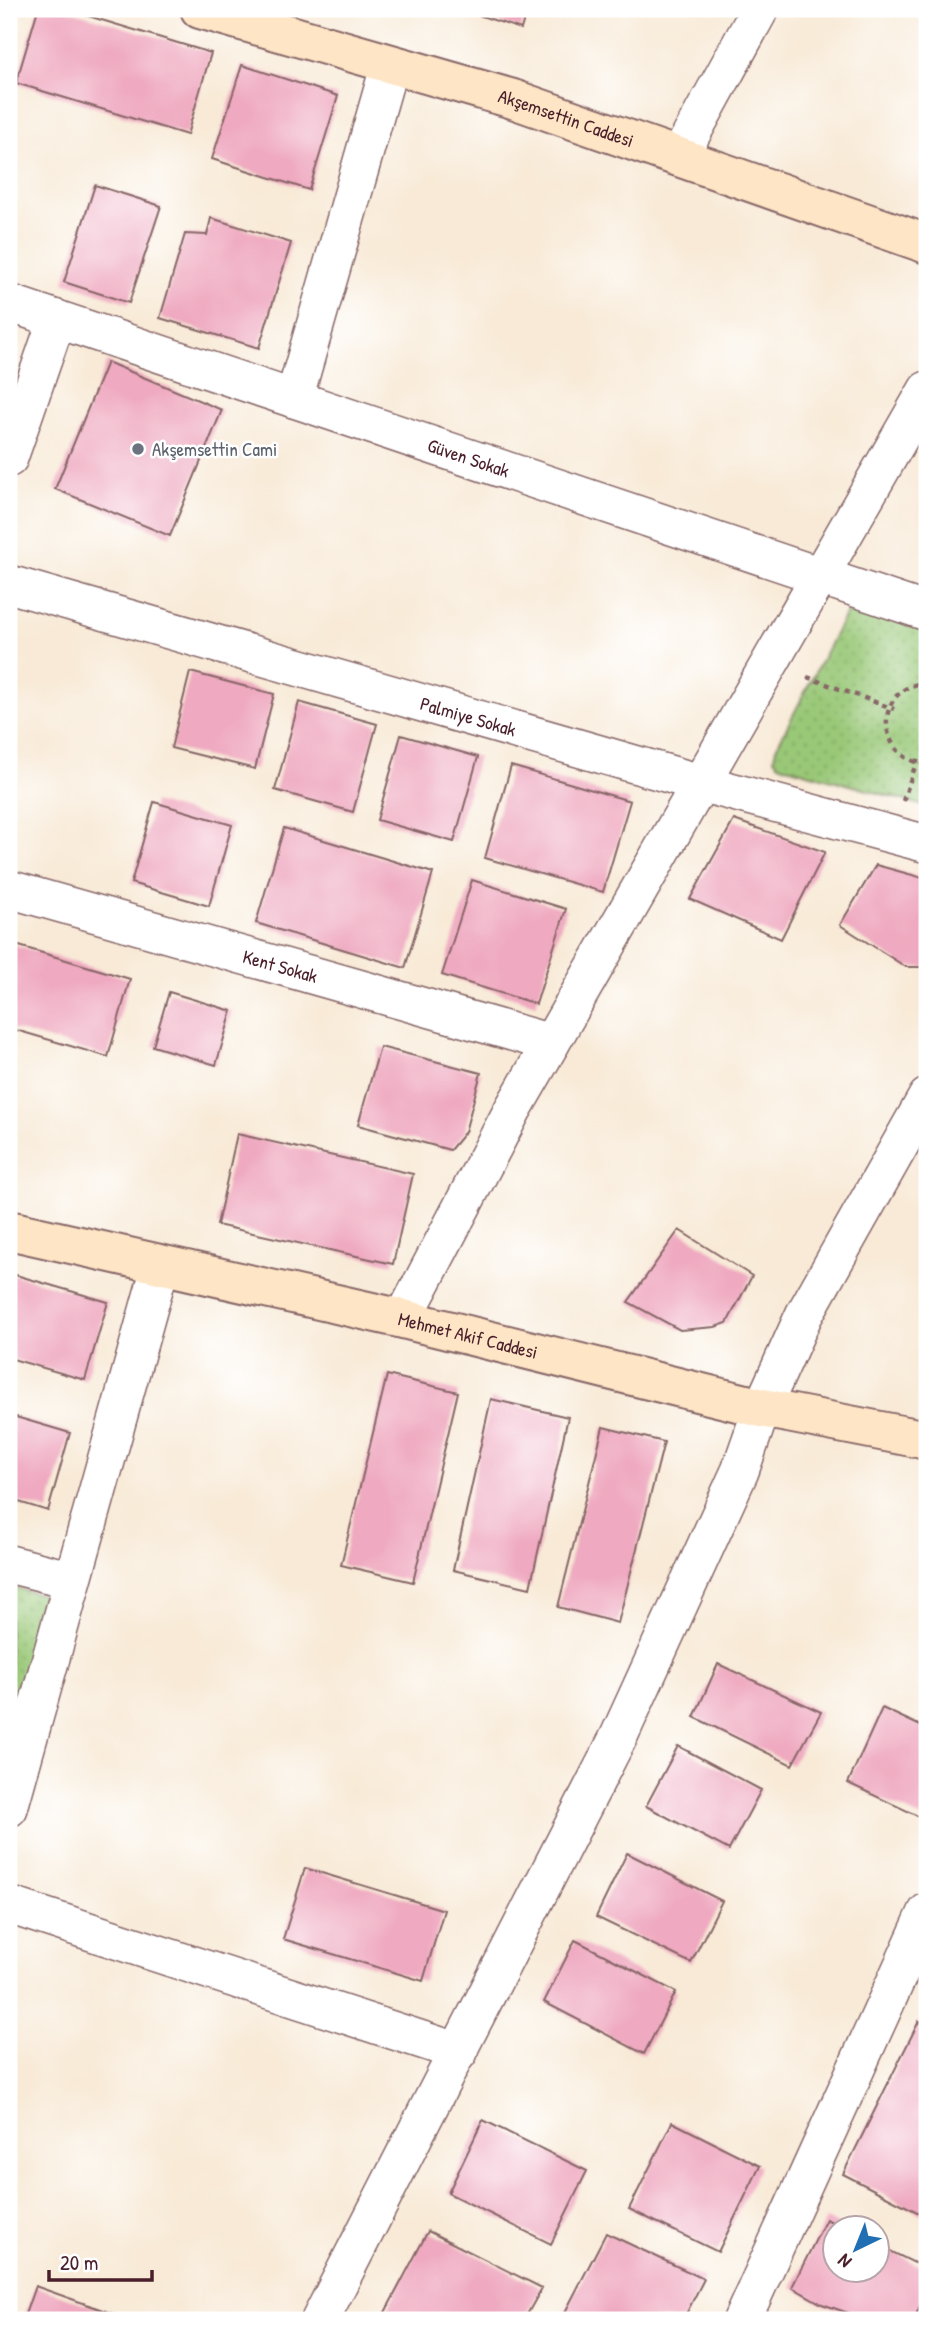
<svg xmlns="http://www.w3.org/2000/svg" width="936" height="2329" font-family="'Patrick Hand',sans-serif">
<defs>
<pattern id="park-dots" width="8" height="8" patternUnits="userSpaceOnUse" patternTransform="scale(1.75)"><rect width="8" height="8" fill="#99c877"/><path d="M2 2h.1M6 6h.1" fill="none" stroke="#85ab67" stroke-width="1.8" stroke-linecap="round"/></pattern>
</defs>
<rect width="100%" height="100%" fill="#fff"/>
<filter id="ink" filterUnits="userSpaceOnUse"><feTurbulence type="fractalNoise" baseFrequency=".0143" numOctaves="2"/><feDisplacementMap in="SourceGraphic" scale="14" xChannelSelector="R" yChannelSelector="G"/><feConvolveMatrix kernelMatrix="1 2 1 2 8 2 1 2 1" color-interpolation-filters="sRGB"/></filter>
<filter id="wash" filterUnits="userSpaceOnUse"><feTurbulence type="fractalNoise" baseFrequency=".00686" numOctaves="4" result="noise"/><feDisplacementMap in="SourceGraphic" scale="28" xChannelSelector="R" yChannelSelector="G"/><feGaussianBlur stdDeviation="1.57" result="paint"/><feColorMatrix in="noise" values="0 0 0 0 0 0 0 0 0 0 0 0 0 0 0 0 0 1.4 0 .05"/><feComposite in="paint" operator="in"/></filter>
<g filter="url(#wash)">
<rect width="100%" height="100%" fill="#f8ead7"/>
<path fill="url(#park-dots)" stroke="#727451" stroke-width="2" d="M 855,609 L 927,631 L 927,807 L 787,767 L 779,764 L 774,759 L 776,748 L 844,617 L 849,610 Z
M 9,1586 L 47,1596 L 9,1721 Z"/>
<g id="blocks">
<path fill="#efa9c0" d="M 38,9 L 65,9 L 211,53 L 187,135 L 16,83 Z
M 460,9 L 527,9 L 521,29 Z
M 242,65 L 338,96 L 309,190 L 212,159 Z
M 95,185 L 161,206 L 129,303 L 64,282 Z
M 211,218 L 291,243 L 259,348 L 160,318 L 185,234 L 207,235 Z
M 107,362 L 222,410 L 170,536 L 55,489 Z
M 190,672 L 274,694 L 255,769 L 171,748 Z
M 299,702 L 377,724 L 353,812 L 275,790 Z
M 401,735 L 478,757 L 454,842 L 377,820 Z
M 511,766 L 630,801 L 603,892 L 485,858 Z
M 154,802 L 232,825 L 209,906 L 131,883 Z
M 734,820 L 825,852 L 781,939 L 690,899 Z
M 284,828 L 433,873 L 405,968 L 256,923 Z
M 876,865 L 927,879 L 927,967 L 906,967 L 840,925 Z
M 472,880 L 566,909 L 536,1004 L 442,975 Z
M 9,943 L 130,979 L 108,1057 L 9,1028 Z
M 169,992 L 232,1011 L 216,1065 L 153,1046 Z
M 380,1047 L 481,1073 L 465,1132 L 450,1150 L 358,1125 Z
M 237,1134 L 413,1174 L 393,1264 L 217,1225 Z
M 679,1230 L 752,1276 L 727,1323 L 715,1327 L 680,1330 L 628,1302 Z
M 9,1273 L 108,1302 L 85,1380 L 9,1358 Z
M 387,1375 L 458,1392 L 413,1582 L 341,1565 Z
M 491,1399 L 568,1417 L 530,1588 L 453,1570 Z
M 9,1415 L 70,1433 L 48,1511 L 9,1499 Z
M 603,1427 L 664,1442 L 618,1623 L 558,1607 Z
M 718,1664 L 821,1712 L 792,1765 L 694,1717 Z
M 882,1708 L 927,1729 L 927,1813 L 924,1819 L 848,1783 Z
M 678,1746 L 761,1790 L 729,1850 L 646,1806 Z
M 627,1853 L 722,1901 L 691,1963 L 596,1917 Z
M 305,1868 L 444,1910 L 423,1981 L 283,1939 Z
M 575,1940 L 676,1992 L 644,2054 L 544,2002 Z
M 919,2021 L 927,2025 L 927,2217 L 843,2174 Z
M 483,2120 L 587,2171 L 551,2244 L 448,2193 Z
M 672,2122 L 760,2166 L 718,2252 L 629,2209 Z
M 826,2219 L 844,2228 L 834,2228 L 834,2270 L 876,2270 L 876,2244 L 927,2269 L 927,2290 L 914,2320 L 869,2320 L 822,2304 L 792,2287 Z
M 428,2231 L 542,2288 L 524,2320 L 381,2320 Z
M 606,2233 L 704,2279 L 683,2320 L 561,2320 Z
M 35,2286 L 131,2320 L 23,2320 Z"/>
</g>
</g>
<g filter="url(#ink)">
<use href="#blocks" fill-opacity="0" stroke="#876667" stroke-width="2"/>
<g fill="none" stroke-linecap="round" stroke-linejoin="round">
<g stroke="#876667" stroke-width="40">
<g id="street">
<path d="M 679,157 L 760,9"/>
<path id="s1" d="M 9,303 L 927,612"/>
<path d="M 294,399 L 390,64"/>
<path d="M 9,458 L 57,319"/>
<path id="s2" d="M 9,584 L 700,783 L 927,844"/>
<path id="s3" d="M 9,889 L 551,1043"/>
<path d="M 403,1319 L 513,1109 L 927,390"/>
<path d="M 9,1564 L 72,1580"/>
<path d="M 9,1808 L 161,1264"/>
<path d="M 9,1905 L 459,2052"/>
<path d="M 320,2320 L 619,1736 L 740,1471 L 762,1408 L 804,1315 L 927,1097"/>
<path d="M 742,2320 L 927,1912"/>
</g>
</g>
<g stroke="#876667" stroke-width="42">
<g id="secondary">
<path id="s4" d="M 200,9 L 513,99 L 927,244"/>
<path id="s5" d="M 9,1230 L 403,1319 L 762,1408 L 927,1440"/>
</g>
</g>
<path stroke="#876667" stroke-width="4.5" stroke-dasharray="5 5" stroke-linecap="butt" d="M 807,677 L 894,709
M 927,683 C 874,685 873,757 927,765
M 903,801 L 918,758"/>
<use href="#street" stroke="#fff" stroke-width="37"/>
<use href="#secondary" stroke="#fee5c5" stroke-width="38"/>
</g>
</g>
<circle fill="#6b7280" stroke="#fff" stroke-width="2.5" cx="138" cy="449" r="7"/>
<g text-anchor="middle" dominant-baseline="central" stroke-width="5" stroke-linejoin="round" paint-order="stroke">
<g font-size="19" fill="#4a1f2b" stroke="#fff">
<text stroke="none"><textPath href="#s4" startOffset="382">Akşemsettin Caddesi</textPath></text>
<text stroke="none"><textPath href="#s1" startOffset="485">Güven Sokak</textPath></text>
<text stroke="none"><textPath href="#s2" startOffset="478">Palmiye Sokak</textPath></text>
<text stroke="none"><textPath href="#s3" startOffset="282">Kent Sokak</textPath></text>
<text stroke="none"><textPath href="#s5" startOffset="471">Mehmet Akif Caddesi</textPath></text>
</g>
<g font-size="19" fill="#5b616d" stroke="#fff" text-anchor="start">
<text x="152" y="449">Akşemsettin Cami</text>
</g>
</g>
<rect width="936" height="2329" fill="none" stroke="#fff" stroke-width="35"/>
<g transform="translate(856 2249) rotate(223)"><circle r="33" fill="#ffffff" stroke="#b7a5aa" stroke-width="2"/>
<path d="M0-5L12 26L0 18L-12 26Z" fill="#1f6fb2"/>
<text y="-10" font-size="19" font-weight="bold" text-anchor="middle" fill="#4a1f2b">N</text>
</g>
<path d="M49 2270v10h103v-10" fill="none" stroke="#4a1f2b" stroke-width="3.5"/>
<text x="60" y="2270" font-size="21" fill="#4a1f2b" stroke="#ffffff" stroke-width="5" paint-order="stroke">20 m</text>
</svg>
